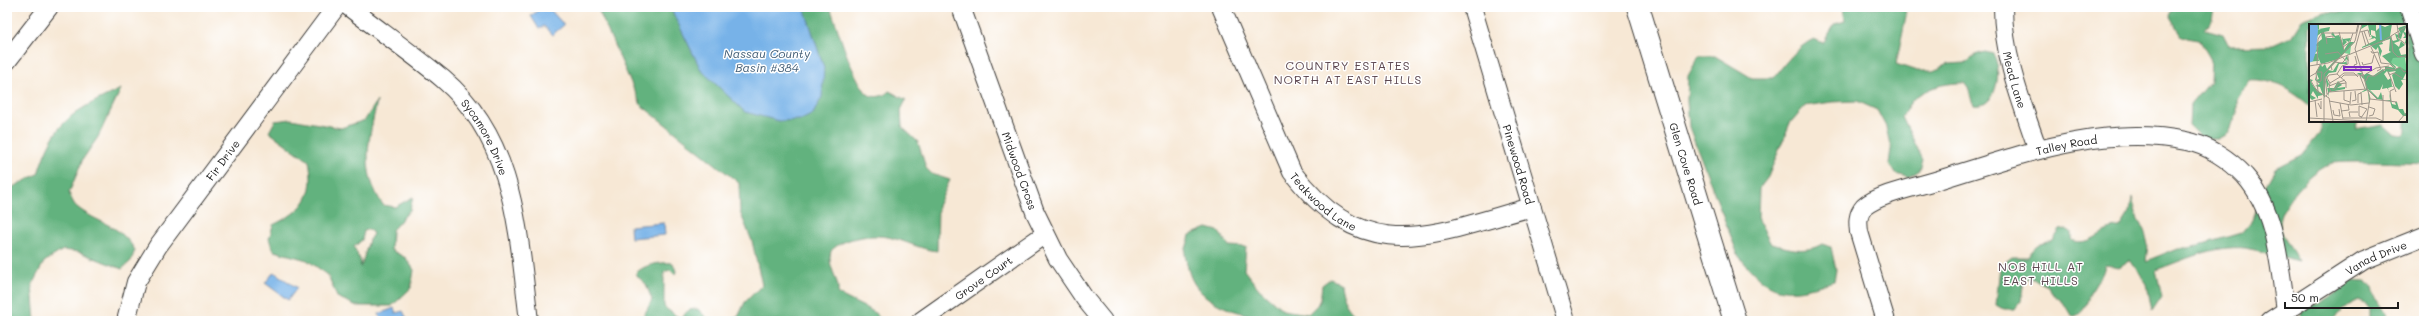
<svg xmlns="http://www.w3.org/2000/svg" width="2431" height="328" font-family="Mali,sans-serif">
<rect width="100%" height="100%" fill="#fff"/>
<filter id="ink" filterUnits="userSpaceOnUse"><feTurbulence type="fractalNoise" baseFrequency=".025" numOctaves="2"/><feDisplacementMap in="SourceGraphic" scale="8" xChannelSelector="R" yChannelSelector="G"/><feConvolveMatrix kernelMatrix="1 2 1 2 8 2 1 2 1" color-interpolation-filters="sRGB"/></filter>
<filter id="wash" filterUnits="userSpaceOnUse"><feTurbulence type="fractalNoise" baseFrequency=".012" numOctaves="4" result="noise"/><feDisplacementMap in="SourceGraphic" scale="16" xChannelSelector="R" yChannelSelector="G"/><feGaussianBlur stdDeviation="0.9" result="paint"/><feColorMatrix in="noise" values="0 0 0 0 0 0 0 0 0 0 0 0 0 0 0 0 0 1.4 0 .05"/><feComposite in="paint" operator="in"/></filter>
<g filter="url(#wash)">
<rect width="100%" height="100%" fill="#f7e8d5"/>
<path fill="#62b27e" stroke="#3f674d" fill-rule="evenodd" d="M 597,7 L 830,7 C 840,34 848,67 865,91 C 870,99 883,98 889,91 L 906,100 L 901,110 L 902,127 L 918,142 L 926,168 L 932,174 L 950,180 L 938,206 L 937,251 C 920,249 908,242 892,238 C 875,233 843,237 831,251 C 826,267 840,278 838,294 L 874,312 L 882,321 L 733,321 L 739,315 L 745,302 L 762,285 L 752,241 L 740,212 L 739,183 L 641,105 Z
M 1843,7 L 1905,7 L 1906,16 L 1896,64 L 1917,71 L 1933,71 L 1949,64 L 1965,63 L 1975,55 L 1985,52 L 1993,54 C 2003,68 1997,110 1974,105 C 1969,97 1971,89 1965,83 C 1950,82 1929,87 1917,96 C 1911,100 1906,110 1902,116 L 1923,160 L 1920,170 L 1909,177 L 1895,174 L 1889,164 L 1891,149 L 1886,127 L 1877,110 L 1857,101 L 1832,102 L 1805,106 L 1790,123 L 1768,177 L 1759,189 L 1758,220 L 1771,244 C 1789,248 1805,254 1822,244 L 1831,247 L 1836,270 L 1834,281 C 1786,296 1771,297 1738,255 L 1689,127 L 1687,101 L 1688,76 L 1699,56 L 1715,56 L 1752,78 L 1774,78 C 1783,65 1799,45 1814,39 L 1823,43 L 1835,24 L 1845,21 Z
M 2175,7 L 2214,7 L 2212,21 L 2205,29 L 2223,34 L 2229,46 L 2273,45 L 2291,37 L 2302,20 L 2324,12 L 2345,12 L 2353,7 L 2417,7 L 2418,60 L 2424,66 L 2424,164 C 2409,163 2340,160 2329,164 C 2312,170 2280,204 2280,223 C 2280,236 2293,251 2299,261 C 2281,257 2263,251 2245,248 C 2214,245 2184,260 2156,270 L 2162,296 L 2152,311 L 2147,285 L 2130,260 L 2119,267 L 2105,265 C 2102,279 2099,277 2093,287 C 2086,299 2088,313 2072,317 L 2063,302 L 2051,293 L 2048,286 L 2031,278 L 2024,281 L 2021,301 L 2015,309 L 2003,309 L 1996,305 L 2000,266 L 2012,257 L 2028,257 C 2034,247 2040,242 2052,242 L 2060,230 L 2066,229 L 2071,232 L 2071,240 C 2093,248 2100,227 2120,228 L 2130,212 L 2132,198 L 2138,220 L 2145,232 L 2148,245 L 2146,261 L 2178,248 L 2189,248 L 2241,233 L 2253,219 L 2264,188 L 2275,169 L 2301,156 L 2320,133 L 2321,121 L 2359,121 L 2355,130 L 2384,125 L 2395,135 L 2402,136 L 2406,132 L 2406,25 L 2310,25 L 2310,106 C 2293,91 2272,78 2249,80 L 2237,100 L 2237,113 L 2228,133 L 2218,139 L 2202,139 L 2189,126 L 2190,105 L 2210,81 L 2211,60 L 2199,39 L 2181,36 L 2169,16 Z
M 121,89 L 98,137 L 83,159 L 69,193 C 71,197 73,204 77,207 C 98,224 119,223 135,250 L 131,261 L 122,269 L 79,252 L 63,250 L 44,262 L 32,285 L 35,321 L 7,321 L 7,190 L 38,174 C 54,120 73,111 121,89 Z
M 377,101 C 369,141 359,169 383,205 L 395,207 L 413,197 L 410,210 L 392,230 L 391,250 L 406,258 L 414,270 L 411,288 L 392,306 L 357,306 L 337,297 L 328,275 L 307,260 L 274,251 L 269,239 L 273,225 C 304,210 316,196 309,161 L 269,132 L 275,121 L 291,119 L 341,128 L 365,120 ZM 369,229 L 373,234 L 369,240 L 361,267 L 360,260 L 354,247 L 362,240 L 364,231 Z
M 1207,228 L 1218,231 L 1229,246 L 1246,247 L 1244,270 L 1259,289 L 1283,310 L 1308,314 L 1320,302 L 1322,285 L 1330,279 L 1340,283 C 1341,300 1348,310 1361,321 C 1313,321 1200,328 1188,268 C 1187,263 1185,257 1185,253 C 1186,247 1189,241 1190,235 Z
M 673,263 L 676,271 L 675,275 L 670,270 L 664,272 L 664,307 L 682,320 C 685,311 689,309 698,309 L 710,321 L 641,321 L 652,300 L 646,284 L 635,274 C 644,264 660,262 673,263 Z
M 2353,281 L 2366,282 L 2373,286 C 2375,304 2385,307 2387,321 L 2370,321 L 2370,310 L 2365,303 L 2359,300 L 2349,305 L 2332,321 L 2302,319 L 2300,314 C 2308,306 2318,306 2327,299 C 2337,293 2342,286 2353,281 Z"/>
<path fill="#77b2e8" stroke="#4a6782" d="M 542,7 L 548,7 L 564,25 L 552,35 L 544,26 L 539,29 L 531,16 Z
M 670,7 L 804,7 L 824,68 L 822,97 L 813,114 L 801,120 L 779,121 L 745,112 L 701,70 Z
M 664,223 L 665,235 L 631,238 L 630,226 Z
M 274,272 L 297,288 L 288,300 L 265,283 Z
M 394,308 L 396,313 L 403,311 L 407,319 L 382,321 L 379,314 Z"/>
</g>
<g filter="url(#ink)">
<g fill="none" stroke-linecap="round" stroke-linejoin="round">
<g stroke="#3d3b38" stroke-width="20">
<g id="minor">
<path id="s1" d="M 349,7 C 380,31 413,54 443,79 C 516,141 518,233 529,321"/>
<path id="s2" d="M 961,7 L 1035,212 L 1058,259 L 1085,299 L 1103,321"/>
<path id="s3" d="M 1221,7 L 1292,172 C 1366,269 1432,234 1532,207"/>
<path id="s4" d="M 1472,7 L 1566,321"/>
<path id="s5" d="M 2003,7 C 2003,57 2022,103 2038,150"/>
<path d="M 2409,7 L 2424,54"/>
<path d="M 7,61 L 49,7"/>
<path id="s6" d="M 126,321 L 136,282 L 158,246 L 336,7"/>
<path id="s7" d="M 921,321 L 1045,234"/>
<path id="s8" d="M 1886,321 L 1859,232 C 1858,223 1857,215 1864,207 C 1879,194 1916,187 1935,181 C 2014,157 2102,123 2186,141 C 2208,145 2230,160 2245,176 C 2277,212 2279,265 2286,310"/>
<path id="s9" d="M 2270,321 L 2364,260 L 2424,236"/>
</g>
</g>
<g stroke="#3d3b38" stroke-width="24">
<g id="primary">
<path id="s10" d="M 1638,7 L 1735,321"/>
</g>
</g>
<use href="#minor" stroke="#fff" stroke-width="18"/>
<use href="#primary" stroke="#fff" stroke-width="22"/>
</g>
</g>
<g text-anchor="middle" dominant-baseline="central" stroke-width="3" stroke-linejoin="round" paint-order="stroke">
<g font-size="11" fill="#1c1c1c" stroke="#fff">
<text stroke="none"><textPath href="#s5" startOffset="74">Mead Lane</textPath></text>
<text stroke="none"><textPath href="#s1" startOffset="191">Sycamore Drive</textPath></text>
<text stroke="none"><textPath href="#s8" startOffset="332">Talley Road</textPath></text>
<text stroke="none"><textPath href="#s6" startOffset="190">Fir Drive</textPath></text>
<text stroke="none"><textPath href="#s4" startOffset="164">Pinewood Road</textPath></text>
<text stroke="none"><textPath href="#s10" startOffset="164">Glen Cove Road</textPath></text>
<text stroke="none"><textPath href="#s2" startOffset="174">Midwood Cross</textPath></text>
<text stroke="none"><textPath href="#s3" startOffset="223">Teakwood Lane</textPath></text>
<text stroke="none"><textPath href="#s9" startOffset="124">Vanad Drive</textPath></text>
<text stroke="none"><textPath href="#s7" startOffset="76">Grove Court</textPath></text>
</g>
<g font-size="12" font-style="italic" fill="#456078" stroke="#fff">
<text x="767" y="53">Nassau County<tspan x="767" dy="14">Basin #384</tspan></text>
</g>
<g font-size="12" letter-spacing="1" fill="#5e4952" stroke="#fff">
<text x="1348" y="65">COUNTRY ESTATES<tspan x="1348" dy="14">NORTH AT EAST HILLS</tspan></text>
<text x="2041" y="266">NOB HILL AT<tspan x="2041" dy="14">EAST HILLS</tspan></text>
</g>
</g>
<g transform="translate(2309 24)">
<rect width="98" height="98" fill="#f7e8d5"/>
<path d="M 8,0 L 10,6 L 7,20 L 18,20 L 20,14 L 31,14 L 35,27 L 42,22 L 41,30 L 46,31 L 35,29 L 30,33 L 25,35 L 35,28 L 13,35 L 7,27 L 5,34 L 8,37 L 1,38 L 0,41 ZM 84,33 L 96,33 L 98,48 L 81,38 Z" fill="#78cf94"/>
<path d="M 8,0 L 10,0 L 10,5 L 21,3 L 20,7 L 15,8 L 17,14 L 26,14 L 22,10 L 24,8 L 26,12 L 30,11 L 34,20 L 33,13 L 34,15 L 42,14 L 40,18 L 36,16 L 38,18 L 34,22 L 35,26 L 40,18 L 46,18 L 19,46 L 24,47 L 29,39 L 37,38 L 36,35 L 38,31 L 41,29 L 38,32 L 40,37 L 37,35 L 38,40 L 30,40 L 27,48 L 20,49 L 17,53 L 20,60 L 18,64 L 25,64 L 29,57 L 33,61 L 28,64 L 36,63 L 36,65 L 20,68 L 20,73 L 16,52 L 16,74 L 14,71 L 9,72 L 9,75 L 4,67 L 2,71 L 7,74 L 3,76 L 0,73 L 0,55 L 4,56 L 2,58 L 5,63 L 14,71 L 11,63 L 6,62 L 11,60 L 6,56 L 6,52 L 7,56 L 10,55 L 7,48 L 12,40 L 13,43 L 16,40 L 18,45 L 26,36 L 12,40 L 9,33 L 10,37 L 2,37 L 6,30 L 10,29 L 7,27 L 10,22 L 7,22 L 7,20 L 13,15 L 12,9 L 8,12 L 9,6 L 12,6 L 9,5 ZM 53,0 L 67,0 L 67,7 L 72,2 L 69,0 L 76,3 L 83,0 L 81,12 L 84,17 L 88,16 L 86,10 L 90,11 L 90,8 L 92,10 L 89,4 L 98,1 L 95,8 L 98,9 L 98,19 L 96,19 L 97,14 L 94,14 L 96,12 L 94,8 L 92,15 L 88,13 L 91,17 L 85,19 L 90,23 L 92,17 L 96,21 L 90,25 L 92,31 L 98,30 L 98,36 L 96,33 L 84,34 L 82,38 L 87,43 L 86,45 L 91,43 L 98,47 L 94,55 L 98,55 L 92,56 L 94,60 L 90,66 L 86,62 L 83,51 L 87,47 L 80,48 L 81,53 L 78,47 L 75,50 L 79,56 L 82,54 L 83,62 L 85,62 L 79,64 L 83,80 L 87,81 L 86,78 L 88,78 L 90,85 L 94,85 L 96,90 L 98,88 L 98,92 L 94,92 L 89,86 L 83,84 L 81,77 L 75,76 L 81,76 L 80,67 L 78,64 L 73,65 L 74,60 L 71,66 L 61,66 L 69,74 L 72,68 L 74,76 L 68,75 L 59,65 L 61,74 L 61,78 L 60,79 L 59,66 L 51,69 L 57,65 L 56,56 L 48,49 L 53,49 L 52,53 L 58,49 L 64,52 L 74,45 L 76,47 L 76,42 L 86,44 L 73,32 L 82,28 L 80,27 L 81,15 L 68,19 L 73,18 L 74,20 L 70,21 L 73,27 L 71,33 L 69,23 L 67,26 L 61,21 L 53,24 L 53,28 L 53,23 L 67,16 L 66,14 L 59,16 L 63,14 L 62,11 L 67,13 L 66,7 L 62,6 L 62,11 L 61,11 L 59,1 L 52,5 Z" fill="#62b27e"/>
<path d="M 0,0 L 8,0 L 9,6 L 7,27 L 4,37 L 0,39 Z" fill="#77b2e8"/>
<path fill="none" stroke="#77b2e8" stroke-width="2" d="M 71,0 L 72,16"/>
<path fill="none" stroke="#9f968b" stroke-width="1" d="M 53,0 L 46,25 L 61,74 L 57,98M 88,0 L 90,15 L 98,21M 55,7 L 60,21M 30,8 L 35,26M 51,8 L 59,6 L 61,13M 53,8 L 57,22M 82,12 L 84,28 L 89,33 L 96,32 L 98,35M 18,20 L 17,13 L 24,12 L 24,14M 34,23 L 41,18 L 44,9M 62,23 L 72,45 L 68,47M 62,27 L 63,29 L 69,28 L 72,39 L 81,40 L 85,44M 16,30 L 29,28 L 36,36 L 33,39 L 25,38 L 22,42 L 23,46M 46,32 L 48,40 L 45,41 L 47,45 L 53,48M 53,38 L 54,41 L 63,39 L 65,31M 8,41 L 9,15 L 13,9 L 47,9 L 49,0M 0,42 L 19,39 L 74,17 L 98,2M 79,47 L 87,68M 7,48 L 13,48 L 12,57 L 9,58M 7,49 L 9,67M 57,50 L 67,44 L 80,42M 80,51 L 85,49 L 93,54M 51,52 L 56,65M 0,53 L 7,49 L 11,41M 30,53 L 35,49 L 45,49 L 49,53M 0,54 L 8,67 L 20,74 L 24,97M 32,54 L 35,51 L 55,51 L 51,52M 57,57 L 59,52 L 66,52 L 78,44 L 85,46 L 91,43 L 95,48 L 98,47M 21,59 L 18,54 L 20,51 L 28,50M 20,62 L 36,56M 37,64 L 37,58 L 28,50 L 33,42 L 39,40 L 39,32M 23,65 L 26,65 L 29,60 L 37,59M 35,67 L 35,76 L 41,78M 22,68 L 20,63 L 21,59 L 31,53M 52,68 L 53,81M 18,70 L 16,54 L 19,52M 17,72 L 20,68 L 58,65 L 68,75M 61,75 L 88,78M 6,76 L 8,93M 20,77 L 42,81 L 60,79M 43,77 L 47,76 L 46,67M 82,77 L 81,67 L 85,65M 0,78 L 13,75M 9,79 L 12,85 L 12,77M 31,79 L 34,95M 49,79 L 49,70 L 52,69M 41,80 L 42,68M 60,83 L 66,85 L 64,91 L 60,92M 24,86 L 25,91 L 31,92 L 30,85M 32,87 L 40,86 L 39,80M 41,93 L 40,88 L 49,88M 0,94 L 74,98M 34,94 L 67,94 L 74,97M 52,94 L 58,85 L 50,82 L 50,92 L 53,93M 15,98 L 15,50 L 46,17 L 50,0M 74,98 L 74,71M 89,98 L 98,88"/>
<path fill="#7b2cbf" fill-opacity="0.15" stroke="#7b2cbf" stroke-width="2" d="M 35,43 L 62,43 L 62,46 L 35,46 Z"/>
<rect width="98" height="98" fill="none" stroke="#1c1c1c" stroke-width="2"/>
</g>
<rect width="2431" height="328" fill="none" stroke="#fff" stroke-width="24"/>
<path d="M2285 302v6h113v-6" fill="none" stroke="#1c1c1c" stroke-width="2"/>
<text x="2291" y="302" font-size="12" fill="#1c1c1c" stroke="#ffffff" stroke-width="3" paint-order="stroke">50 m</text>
</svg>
